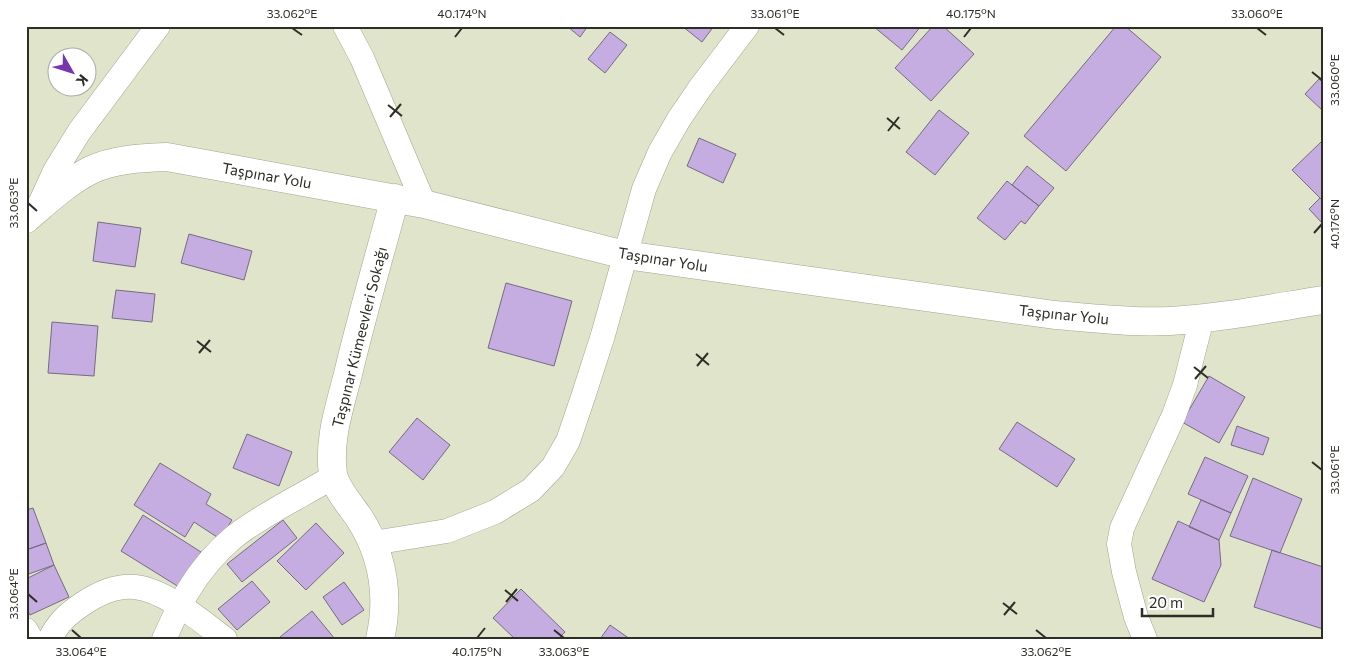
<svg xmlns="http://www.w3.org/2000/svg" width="1349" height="665" font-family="Commissioner,sans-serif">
<rect width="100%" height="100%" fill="#e0e4cb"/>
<path fill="#c5ade1" stroke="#756c80" d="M 567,26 L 588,26 L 580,37 Z
M 682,26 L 714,26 L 702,42 Z
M 873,26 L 921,26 L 902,50 Z
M 933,26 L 943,26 L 974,54 L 931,101 L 895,68 Z
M 1116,26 L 1125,26 L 1161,57 L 1066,171 L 1024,136 Z
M 610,32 L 627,45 L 605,73 L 588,59 Z
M 1319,79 L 1323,83 L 1323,111 L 1305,94 Z
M 939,110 L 969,133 L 935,175 L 906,152 Z
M 699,138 L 736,154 L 723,183 L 687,166 Z
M 1321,142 L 1323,144 L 1323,201 L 1292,170 Z
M 1027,166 L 1054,188 L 1039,206 L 1012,185 Z
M 1007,181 L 1039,206 L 1025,224 L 1021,221 L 1005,240 L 977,218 Z
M 1320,198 L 1323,201 L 1323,224 L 1309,209 Z
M 98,222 L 141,228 L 135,267 L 93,261 Z
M 189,234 L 252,251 L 244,280 L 181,263 Z
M 506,283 L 572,301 L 554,366 L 488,348 Z
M 116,290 L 155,294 L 152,322 L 112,318 Z
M 52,322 L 98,326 L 94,376 L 48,373 Z
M 1209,376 L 1245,397 L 1219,443 L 1182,422 Z
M 417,418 L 450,445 L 423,480 L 389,452 Z
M 1017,422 L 1075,459 L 1057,487 L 999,449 Z
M 1237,426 L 1269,438 L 1263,455 L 1231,445 Z
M 247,434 L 292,452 L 279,486 L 233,468 Z
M 1205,457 L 1248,476 L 1231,513 L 1188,494 Z
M 160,463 L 211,494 L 206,504 L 232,520 L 220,539 L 194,522 L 185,537 L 134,505 Z
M 1253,478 L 1302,499 L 1280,553 L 1230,536 Z
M 1201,500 L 1231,513 L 1219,540 L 1189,527 Z
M 33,508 L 46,543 L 26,550 L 26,510 Z
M 143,515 L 201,552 L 179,587 L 121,551 Z
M 283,520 L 297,538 L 242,582 L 227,564 Z
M 1178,521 L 1219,540 L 1221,565 L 1204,602 L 1152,579 Z
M 316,523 L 344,553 L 306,590 L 277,561 Z
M 46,543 L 54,565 L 26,575 L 26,550 Z
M 1272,550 L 1323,567 L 1323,629 L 1254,607 Z
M 54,565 L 69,597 L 30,615 L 26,608 L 26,579 Z
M 252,581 L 270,602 L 237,630 L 218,609 Z
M 344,582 L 364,610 L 342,625 L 323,597 Z
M 521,589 L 565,632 L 558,639 L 515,639 L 493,618 Z
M 312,611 L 335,639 L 282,639 L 280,637 Z
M 610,625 L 630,639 L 600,639 Z"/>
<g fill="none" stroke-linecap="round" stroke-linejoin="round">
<g stroke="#a1a58d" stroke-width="25">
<path id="street" d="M 345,26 L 362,58 L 424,204
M 38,208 L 55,171 L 79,132 L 158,26
M 373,543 L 447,531 L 495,512 L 531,490 L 553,467 L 568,441 L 583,397 L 603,335 L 644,189 L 660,152 L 679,119 L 700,88 L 747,26
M 26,630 L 31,639
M 50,639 C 58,622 69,613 84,603 C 99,593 117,585 135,587 C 165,590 201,621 225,639
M 164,639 C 172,623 178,606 188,591 C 200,571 217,551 235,536 C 265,513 301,496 333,477
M 1145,639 L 1136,617 L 1124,572 L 1119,544 L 1122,528 L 1174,415 L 1185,385 L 1202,318"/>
</g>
<g stroke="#a1a58d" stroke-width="29">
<path id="secondary" d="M 26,219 C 46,202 67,182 91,170 C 114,159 142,158 167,157 L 424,204 L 625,255 L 1055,315 C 1093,318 1132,323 1170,321 C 1222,318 1272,308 1323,300
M 380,639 C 390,595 383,554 358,516 C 350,505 335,487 333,474 C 328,440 340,406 348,374 C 362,315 379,257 395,198"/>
</g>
<use href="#street" stroke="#fff" stroke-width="24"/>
<use href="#secondary" stroke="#fff" stroke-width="28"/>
</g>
<path fill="none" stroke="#2d2e25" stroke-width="2" d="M 292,28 L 302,35M 775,28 L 784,35M 1257,28 L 1266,35M 455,37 L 462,28M 964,37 L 971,28M 1312,72 L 1322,80M 388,105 L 402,116M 390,117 L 401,104M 887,118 L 900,129M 888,131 L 899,117M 28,203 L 37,211M 1314,233 L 1322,224M 197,341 L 211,352M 199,353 L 210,340M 696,354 L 709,365M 697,366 L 708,353M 1194,367 L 1208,378M 1195,379 L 1206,366M 1312,462 L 1322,470M 505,590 L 518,601M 28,594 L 37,602M 506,602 L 517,589M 1003,603 L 1017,614M 1004,615 L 1015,602M 72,630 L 81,638M 554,630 L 564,638M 1036,630 L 1046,638M 477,638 L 485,628"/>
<g text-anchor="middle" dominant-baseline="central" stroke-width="4.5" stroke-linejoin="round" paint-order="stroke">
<g font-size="15" fill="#2d2e25" stroke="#fff">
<text transform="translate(267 175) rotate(10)">Taşpınar Yolu</text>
<text transform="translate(663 259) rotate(9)">Taşpınar Yolu</text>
<text transform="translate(1064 314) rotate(6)">Taşpınar Yolu</text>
<text transform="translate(359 337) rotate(-76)">Taşpınar Kümeevleri Sokağı</text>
</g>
</g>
<rect width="1349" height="665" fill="none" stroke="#ffffff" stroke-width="55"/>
<g transform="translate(72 72) rotate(129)"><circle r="24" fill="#ffffff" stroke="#ababa8"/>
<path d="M0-4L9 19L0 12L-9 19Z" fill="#7736ab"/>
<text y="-8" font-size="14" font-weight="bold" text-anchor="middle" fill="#2d2e25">K</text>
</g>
<path d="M1142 608v8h71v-8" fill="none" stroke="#2d2e25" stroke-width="2.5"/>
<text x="1149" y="608" font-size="15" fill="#2d2e25" stroke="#ffffff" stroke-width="4" paint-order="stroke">20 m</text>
<rect x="28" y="28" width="1294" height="610" fill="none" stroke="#2d2e25" stroke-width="2"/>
<g font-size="12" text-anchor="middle" fill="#2d2e25">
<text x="292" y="18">33.062°E</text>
<text x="462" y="18">40.174°N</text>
<text x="775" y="18">33.061°E</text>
<text x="971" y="18">40.175°N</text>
<text x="1257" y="18">33.060°E</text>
<text transform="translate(1335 80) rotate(-90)" y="4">33.060°E</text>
<text transform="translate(14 203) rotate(-90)" y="4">33.063°E</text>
<text transform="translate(1335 224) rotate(-90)" y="4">40.176°N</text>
<text transform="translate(1335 470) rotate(-90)" y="4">33.061°E</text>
<text transform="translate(14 594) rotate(-90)" y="4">33.064°E</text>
<text x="81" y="656">33.064°E</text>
<text x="477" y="656">40.175°N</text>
<text x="564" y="656">33.063°E</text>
<text x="1046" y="656">33.062°E</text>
</g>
</svg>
